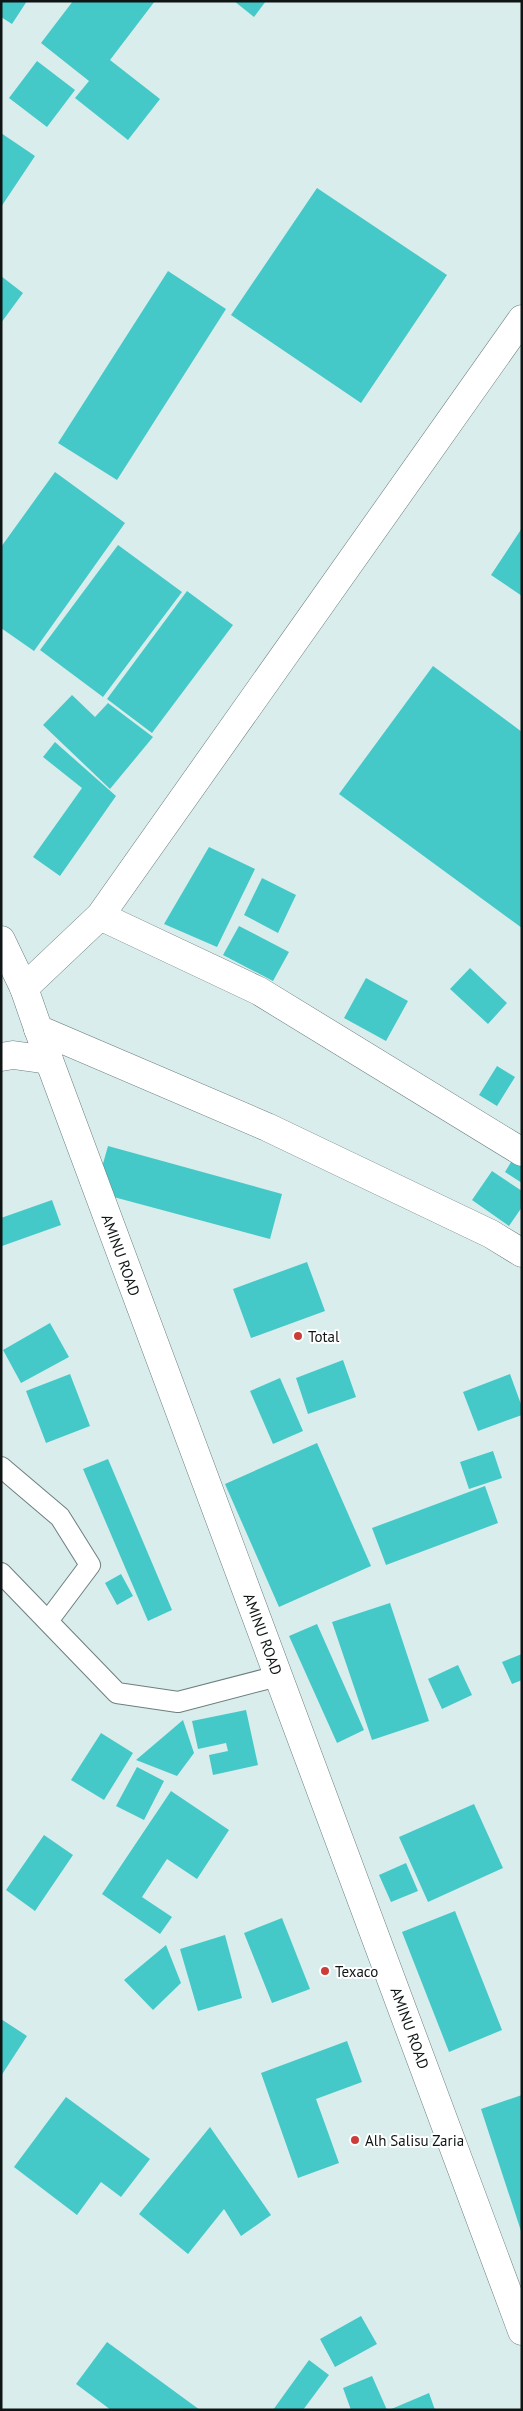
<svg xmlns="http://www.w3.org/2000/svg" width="523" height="2411" font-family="'PT Sans',sans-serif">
<rect width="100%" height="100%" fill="#d9edec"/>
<path fill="#45c9c8" d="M 1,1 L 27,1 L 12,24 L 1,17 Z
M 73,1 L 155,1 L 110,60 L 160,99 L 128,140 L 75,98 L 89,81 L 41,43 Z
M 234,1 L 266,1 L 254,17 Z
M 37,61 L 75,90 L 47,127 L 9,98 Z
M 1,133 L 35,156 L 1,207 Z
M 317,188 L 447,275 L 361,403 L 231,315 Z
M 168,271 L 226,309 L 117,480 L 58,443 Z
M 1,276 L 23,293 L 1,323 Z
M 55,472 L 125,523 L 34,651 L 1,628 L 1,547 Z
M 522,528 L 522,596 L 491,575 Z
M 118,545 L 182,592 L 103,697 L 40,650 Z
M 187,591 L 233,625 L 152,733 L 107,699 Z
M 433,666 L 522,732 L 522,928 L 339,794 Z
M 72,695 L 95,717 L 108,703 L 153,737 L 110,789 L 43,725 Z
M 55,742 L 116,796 L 60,876 L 33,857 L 82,788 L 43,757 Z
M 209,847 L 255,869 L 217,947 L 164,924 Z
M 262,878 L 296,895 L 278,933 L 244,915 Z
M 239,926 L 289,952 L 273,981 L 223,955 Z
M 470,968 L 507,1003 L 488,1024 L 450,989 Z
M 366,978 L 408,1001 L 386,1041 L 344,1018 Z
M 497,1066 L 515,1077 L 497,1106 L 479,1095 Z
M 108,1146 L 282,1194 L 270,1239 L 95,1192 Z
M 516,1154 L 522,1158 L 522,1183 L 505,1172 Z
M 492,1171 L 522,1191 L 522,1207 L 509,1226 L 472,1200 Z
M 52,1200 L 61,1225 L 2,1246 L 1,1218 Z
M 307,1262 L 325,1311 L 251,1338 L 233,1289 Z
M 50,1323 L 69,1357 L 21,1383 L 3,1350 Z
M 343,1360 L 356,1397 L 308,1414 L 296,1378 Z
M 70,1374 L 90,1426 L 46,1443 L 26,1391 Z
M 510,1374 L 522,1407 L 522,1415 L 478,1431 L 463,1392 Z
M 280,1378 L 303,1431 L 273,1444 L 250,1391 Z
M 317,1443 L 371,1566 L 279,1607 L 225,1484 Z
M 493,1451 L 502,1478 L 469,1489 L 460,1462 Z
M 108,1459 L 172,1610 L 148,1621 L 83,1469 Z
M 485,1486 L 498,1523 L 386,1565 L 372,1528 Z
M 121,1574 L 133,1596 L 117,1605 L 105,1583 Z
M 390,1603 L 429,1721 L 372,1740 L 332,1622 Z
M 317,1624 L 364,1730 L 337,1743 L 289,1636 Z
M 522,1654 L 522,1680 L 512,1684 L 502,1662 Z
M 458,1665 L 472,1695 L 442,1709 L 428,1679 Z
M 246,1710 L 258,1765 L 213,1775 L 209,1755 L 228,1751 L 226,1743 L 198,1749 L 192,1721 Z
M 183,1720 L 194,1753 L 177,1776 L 136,1760 Z
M 101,1733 L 133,1753 L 104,1800 L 71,1780 Z
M 137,1767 L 164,1781 L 144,1820 L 116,1806 Z
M 171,1791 L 229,1830 L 197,1879 L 167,1859 L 142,1897 L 172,1917 L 160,1934 L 102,1894 Z
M 474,1804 L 503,1868 L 428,1902 L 399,1837 Z
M 44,1835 L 73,1855 L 35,1911 L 6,1890 Z
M 406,1863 L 418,1891 L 391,1902 L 379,1875 Z
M 455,1911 L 502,2030 L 449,2052 L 402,1932 Z
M 282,1918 L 310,1989 L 272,2003 L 244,1933 Z
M 225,1935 L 242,1998 L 198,2011 L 180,1949 Z
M 166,1945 L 181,1983 L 153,2010 L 124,1980 Z
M 1,2019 L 27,2036 L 1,2076 Z
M 347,2041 L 362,2082 L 316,2099 L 339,2163 L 298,2178 L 261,2073 Z
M 522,2095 L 522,2231 L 521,2231 L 481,2109 Z
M 66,2097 L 150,2159 L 121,2197 L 101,2182 L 77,2215 L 14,2167 Z
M 210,2127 L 271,2215 L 241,2236 L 224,2209 L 188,2254 L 139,2214 Z
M 361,2316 L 377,2344 L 335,2367 L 320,2339 Z
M 107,2342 L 200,2410 L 111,2410 L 76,2384 Z
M 309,2360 L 329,2375 L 303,2410 L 273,2410 Z
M 372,2376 L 387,2410 L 351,2410 L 343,2388 Z
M 429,2393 L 435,2410 L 389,2410 Z"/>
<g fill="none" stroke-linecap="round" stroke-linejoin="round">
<g stroke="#6c7e7e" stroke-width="22">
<path id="service" d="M 1,1467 L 60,1517 L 90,1565 L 48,1621
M 1,1573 L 117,1693 L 178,1702 L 278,1676"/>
</g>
<g stroke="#6c7e7e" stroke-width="29">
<path id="minor" d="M 100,916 L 259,991 L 522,1152
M 24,988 L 100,916 L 522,319
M 38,1029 L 267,1127 L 491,1234 L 522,1253
M 1,1057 L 13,1055 L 49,1060"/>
</g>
<g stroke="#6c7e7e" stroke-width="29">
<path id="tertiary" d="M 1,940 L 24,988 L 49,1060 L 522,2331"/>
</g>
<use href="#service" stroke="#fff" stroke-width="20"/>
<use href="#minor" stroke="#fff" stroke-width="28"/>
<use href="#tertiary" stroke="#fff" stroke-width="28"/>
</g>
<g fill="#cb3d38" stroke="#fff" stroke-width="2">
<circle cx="298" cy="1336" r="5"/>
<circle cx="325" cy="1971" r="5"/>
<circle cx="355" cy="2140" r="5"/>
</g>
<g text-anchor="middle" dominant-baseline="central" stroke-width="4" stroke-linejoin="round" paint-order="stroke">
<g font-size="15" fill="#0f1515" stroke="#fff">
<text transform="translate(121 1255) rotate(70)">AMINU ROAD</text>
<text transform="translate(263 1634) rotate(70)">AMINU ROAD</text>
<text transform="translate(410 2028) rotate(70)">AMINU ROAD</text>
</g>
<g font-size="15" fill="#0f1515" stroke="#fff" text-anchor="start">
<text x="308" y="1336">Total</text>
<text x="335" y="1971">Texaco</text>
<text x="365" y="2140">Alh Salisu Zaria</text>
</g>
</g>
<rect width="523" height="2411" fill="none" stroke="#0f1515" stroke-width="5"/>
</svg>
